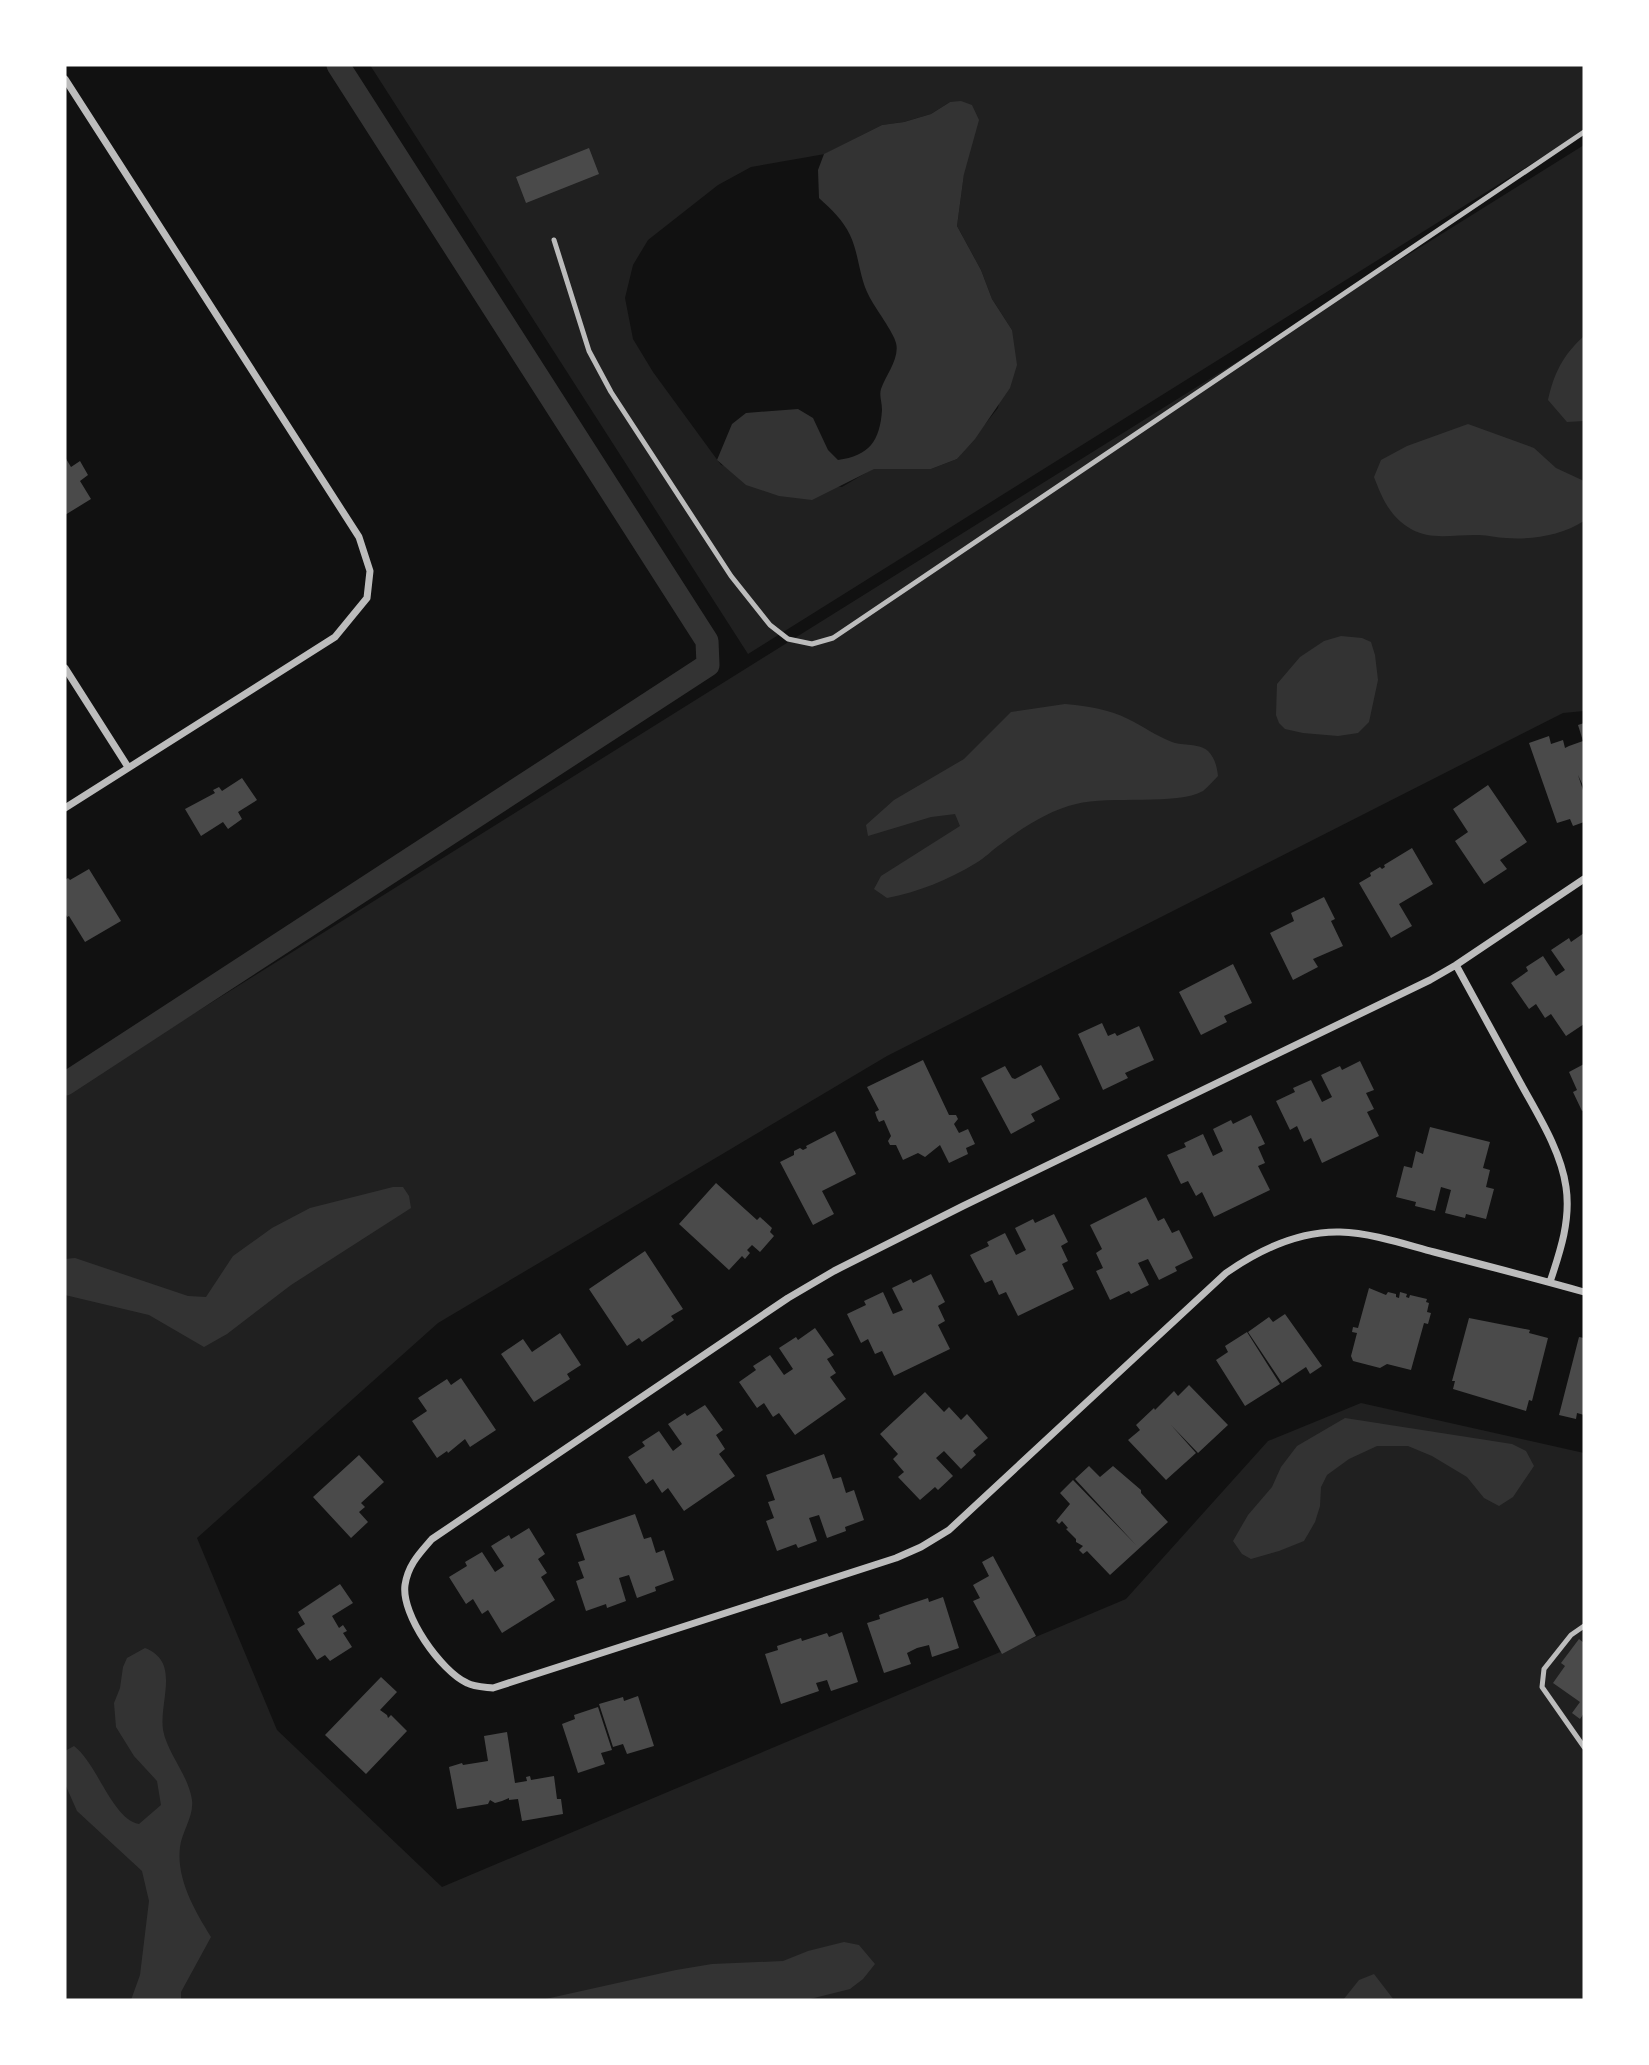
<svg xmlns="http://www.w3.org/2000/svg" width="1649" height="2065" font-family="'Work Sans',sans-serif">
<rect width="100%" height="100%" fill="#111"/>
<path fill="#202020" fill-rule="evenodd" d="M 370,65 L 1584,65 L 1584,131 L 748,654 ZM 950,102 L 964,174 L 957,226 L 981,270 L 992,299 L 1012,330 L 998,408 L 957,459 L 931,469 L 874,468 L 842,487 L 721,465 L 653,372 L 633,339 L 625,298 L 633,265 L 648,240 L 718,185 L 751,167 L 825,154 L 882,125 L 904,122 L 931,114 Z
M 1584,145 L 1584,711 L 1563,713 L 887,1056 L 438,1323 L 197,1538 L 277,1730 L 442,1887 L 1126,1599 L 1268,1441 L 1361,1403 L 1584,1453 L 1584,2000 L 65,2000 L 65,1094 Z"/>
<path fill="#333" d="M 961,101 L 972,105 L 979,120 L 964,174 L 957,226 L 981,270 L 992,299 L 1012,330 L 1017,365 L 1010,388 L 975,439 L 957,459 L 931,469 L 874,469 L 812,500 L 779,496 L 746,485 L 717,460 L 732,424 L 746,413 L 798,409 L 813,418 L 828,450 L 838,460 C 869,456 880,441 882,410 C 882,402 879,396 881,389 C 886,375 900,358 896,343 C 894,333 875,308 869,296 C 859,277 859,254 850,235 C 843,220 831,209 819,198 L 818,170 L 824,154 L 882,125 L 904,122 L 931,114 L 950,102 Z
M 1584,336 L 1584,421 L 1567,422 L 1548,400 C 1554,373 1563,355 1584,336 Z
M 1468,424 L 1534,448 L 1556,468 L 1584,481 L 1584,521 C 1562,535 1533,540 1506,538 C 1497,538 1488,535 1479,535 C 1456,534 1432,541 1411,529 C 1390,517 1382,498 1374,477 L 1381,460 L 1407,446 Z
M 1341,636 L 1362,638 L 1371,642 L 1375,655 L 1378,680 L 1369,722 L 1358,733 L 1338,736 L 1303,733 L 1285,729 L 1279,723 L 1276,715 L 1277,684 L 1300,657 L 1324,641 Z
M 1065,704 C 1086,706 1109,709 1128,719 C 1143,726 1156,736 1172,742 C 1183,746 1199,743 1208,751 C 1215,758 1217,767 1218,776 C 1214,780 1208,787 1203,791 C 1177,806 1110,795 1076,804 C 1050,810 1023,827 1001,844 C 992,850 985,858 976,863 C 948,880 918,892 887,898 L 874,889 L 881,876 L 960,826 L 955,814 L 931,817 L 868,836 L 866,825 L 894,800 L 964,759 L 1011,712 Z
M 393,1187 L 403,1187 L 409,1196 L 411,1208 L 291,1285 L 227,1334 L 204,1347 L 149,1315 L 65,1295 L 65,1259 L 75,1258 L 188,1296 L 206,1297 L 233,1256 L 272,1228 L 310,1208 Z
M 1345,1418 L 1512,1444 L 1526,1451 L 1534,1466 L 1513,1497 L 1499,1506 L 1484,1498 L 1467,1477 L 1432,1456 L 1408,1446 L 1377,1446 L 1349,1459 L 1327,1475 L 1321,1487 L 1320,1506 L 1315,1522 L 1304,1541 L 1279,1551 L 1251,1559 L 1242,1554 L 1233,1541 L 1248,1515 L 1272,1487 L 1281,1467 L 1297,1446 Z
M 145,1648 C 181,1662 159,1700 163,1730 C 168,1755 188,1774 192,1800 C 194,1816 182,1831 180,1847 C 176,1879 195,1911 211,1937 L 181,1992 L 181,2000 L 131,2000 L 140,1975 L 149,1901 L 142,1871 L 77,1811 L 65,1784 L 65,1751 L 74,1746 C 97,1763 112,1819 139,1824 L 161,1805 L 157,1781 L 134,1756 L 116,1727 L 114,1703 L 120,1688 L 123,1667 L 127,1658 Z
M 844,1942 L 859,1945 L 875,1964 L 863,1979 L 850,1989 L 806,2000 L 541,2000 L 676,1970 L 712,1964 L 783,1961 L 808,1951 Z
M 1374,1974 L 1394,2000 L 1343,2000 L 1359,1980 Z"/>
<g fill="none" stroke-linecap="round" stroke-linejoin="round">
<path stroke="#333" stroke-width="23" d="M 65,1084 L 708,665 L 707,641 L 338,65"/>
</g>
<path fill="#4a4a4a" d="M 589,148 L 599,174 L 526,203 L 516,177 Z
M 65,457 L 71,467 L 80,461 L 88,475 L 80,481 L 91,499 L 65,515 Z
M 1584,723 L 1584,788 L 1578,775 L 1584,793 L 1584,822 L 1573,826 L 1570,819 L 1557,823 L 1529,743 L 1549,736 L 1551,744 L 1563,740 L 1565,748 L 1569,746 L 1583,741 L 1578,725 Z
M 242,778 L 257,800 L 238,812 L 242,819 L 228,829 L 223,822 L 201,836 L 185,809 L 215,793 L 213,790 L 219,787 L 222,791 Z
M 1488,785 L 1527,842 L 1500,860 L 1507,869 L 1484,884 L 1455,841 L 1468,832 L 1453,809 Z
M 1412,848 L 1433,884 L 1399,904 L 1412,926 L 1391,938 L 1359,883 L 1371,876 L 1370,873 L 1380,867 L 1382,869 L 1385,867 L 1384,865 Z
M 89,869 L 121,921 L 85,942 L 69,916 L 67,917 L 65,913 L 65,880 L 68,878 L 70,880 Z
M 1324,897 L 1335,919 L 1331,921 L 1343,946 L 1313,959 L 1318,967 L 1293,980 L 1270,933 L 1294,921 L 1291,913 Z
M 1584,933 L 1584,1024 L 1566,1036 L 1551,1014 L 1545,1018 L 1536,1004 L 1529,1009 L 1511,983 L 1528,971 L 1526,967 L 1543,956 L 1556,976 L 1565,970 L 1551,950 L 1569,938 L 1571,942 Z
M 1233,964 L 1252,1003 L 1224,1016 L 1227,1022 L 1201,1035 L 1179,992 Z
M 1102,1023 L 1108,1036 L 1115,1033 L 1117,1036 L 1139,1026 L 1154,1060 L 1125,1073 L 1128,1078 L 1103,1090 L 1078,1034 Z
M 923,1060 L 949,1115 L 956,1115 L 958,1119 L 954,1124 L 959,1133 L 968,1129 L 975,1144 L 966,1148 L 968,1154 L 949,1163 L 940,1145 L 925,1157 L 918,1153 L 903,1160 L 896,1145 L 890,1145 L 888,1141 L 891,1136 L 884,1120 L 879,1122 L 877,1118 L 875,1112 L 879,1110 L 867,1087 Z
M 1360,1061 L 1374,1090 L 1366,1093 L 1374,1109 L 1367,1112 L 1379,1136 L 1322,1163 L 1311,1138 L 1304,1142 L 1297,1126 L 1290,1130 L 1276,1101 L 1295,1092 L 1293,1088 L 1311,1080 L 1322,1102 L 1332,1097 L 1321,1075 L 1340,1066 L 1342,1070 Z
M 1584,1064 L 1584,1110 L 1582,1111 L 1573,1092 L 1577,1090 L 1569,1072 Z
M 1041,1065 L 1060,1099 L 1031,1114 L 1035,1121 L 1011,1134 L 981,1078 L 1005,1066 L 1012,1078 L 1015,1079 Z
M 1251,1115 L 1265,1144 L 1258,1147 L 1265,1163 L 1258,1166 L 1270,1190 L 1214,1217 L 1202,1192 L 1196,1196 L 1188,1181 L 1181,1184 L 1167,1155 L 1186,1147 L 1184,1143 L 1203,1134 L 1213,1156 L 1223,1151 L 1213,1129 L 1231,1120 L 1233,1124 Z
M 1430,1127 L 1490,1142 L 1483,1168 L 1490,1170 L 1486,1187 L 1494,1189 L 1486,1219 L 1466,1214 L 1465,1218 L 1445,1213 L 1451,1190 L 1441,1187 L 1435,1211 L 1415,1206 L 1416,1202 L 1396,1197 L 1404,1166 L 1412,1168 L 1416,1151 L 1423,1154 Z
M 835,1131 L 856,1174 L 822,1191 L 834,1214 L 813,1225 L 780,1162 L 794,1155 L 794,1151 L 800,1148 L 803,1150 L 807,1148 L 806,1146 Z
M 716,1183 L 757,1220 L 760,1217 L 772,1228 L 770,1232 L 774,1236 L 760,1252 L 752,1245 L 747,1250 L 750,1253 L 745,1259 L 742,1256 L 729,1270 L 679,1224 Z
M 1146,1197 L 1158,1221 L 1164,1218 L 1172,1233 L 1179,1230 L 1193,1258 L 1175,1267 L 1177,1271 L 1159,1280 L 1148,1259 L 1138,1263 L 1149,1285 L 1131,1294 L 1129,1291 L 1110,1300 L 1096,1271 L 1103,1268 L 1096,1253 L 1102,1249 L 1090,1225 Z
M 1054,1214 L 1068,1242 L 1061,1246 L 1068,1261 L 1062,1264 L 1074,1289 L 1018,1316 L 1006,1292 L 999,1295 L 992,1280 L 985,1283 L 970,1255 L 989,1246 L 987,1242 L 1005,1233 L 1016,1255 L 1026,1250 L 1015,1228 L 1033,1219 L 1035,1223 Z
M 645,1251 L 683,1309 L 671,1316 L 674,1320 L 642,1342 L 639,1338 L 627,1346 L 589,1289 Z
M 931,1274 L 945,1302 L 938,1306 L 945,1321 L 938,1325 L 950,1349 L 894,1376 L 882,1351 L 875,1354 L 868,1339 L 861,1343 L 847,1314 L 866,1305 L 864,1301 L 883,1292 L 893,1314 L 903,1310 L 892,1288 L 911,1279 L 913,1283 Z
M 1369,1288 L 1386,1295 L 1388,1292 L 1396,1294 L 1396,1297 L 1399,1298 L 1400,1292 L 1407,1294 L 1406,1297 L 1409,1298 L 1410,1295 L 1427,1299 L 1426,1302 L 1429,1303 L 1427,1312 L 1431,1313 L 1428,1324 L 1424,1323 L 1411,1370 L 1387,1364 L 1380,1368 L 1353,1361 L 1351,1356 L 1357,1333 L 1352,1332 L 1353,1327 L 1358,1328 Z
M 1285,1314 L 1322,1366 L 1310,1374 L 1306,1367 L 1282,1383 L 1248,1332 L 1269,1317 L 1273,1322 Z
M 1469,1318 L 1530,1330 L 1529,1333 L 1548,1338 L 1532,1401 L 1529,1400 L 1526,1411 L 1453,1389 L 1455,1381 L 1452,1381 Z
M 815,1328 L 834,1355 L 827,1359 L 836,1373 L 830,1377 L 846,1399 L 795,1435 L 779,1413 L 773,1417 L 764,1403 L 757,1408 L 739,1382 L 756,1370 L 753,1366 L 770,1355 L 784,1375 L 793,1369 L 779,1348 L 796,1337 L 798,1340 Z
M 1247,1332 L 1280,1384 L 1245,1406 L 1216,1360 L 1228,1352 L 1225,1346 Z
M 560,1333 L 581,1365 L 567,1374 L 570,1379 L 534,1402 L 501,1354 L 523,1339 L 532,1352 Z
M 1579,1337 L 1584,1338 L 1584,1415 L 1577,1413 L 1576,1419 L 1559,1415 Z
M 461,1378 L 496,1430 L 470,1447 L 465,1439 L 448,1453 L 447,1451 L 437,1458 L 412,1421 L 427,1411 L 418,1398 L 447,1379 L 451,1385 Z
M 1189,1385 L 1228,1425 L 1198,1453 L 1171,1425 L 1196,1453 L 1166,1480 L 1128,1440 L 1140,1430 L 1136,1425 L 1154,1408 L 1155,1410 L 1174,1391 L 1178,1396 Z
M 925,1392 L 944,1412 L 949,1407 L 961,1420 L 967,1414 L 988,1438 L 973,1451 L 976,1455 L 961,1469 L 944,1451 L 936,1458 L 953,1476 L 938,1490 L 935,1487 L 920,1500 L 898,1477 L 904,1472 L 893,1459 L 898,1454 L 880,1434 Z
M 705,1405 L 723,1430 L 716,1435 L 725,1449 L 719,1454 L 735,1476 L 684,1511 L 668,1488 L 662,1493 L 653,1479 L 646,1484 L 628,1457 L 645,1446 L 642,1442 L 659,1431 L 673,1451 L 682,1444 L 668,1424 L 685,1413 L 687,1416 Z
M 824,1454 L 833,1479 L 841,1477 L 846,1493 L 854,1490 L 864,1520 L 845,1527 L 846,1531 L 827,1538 L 819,1515 L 809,1518 L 817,1541 L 798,1548 L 796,1544 L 777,1551 L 766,1521 L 774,1518 L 768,1502 L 775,1500 L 766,1475 Z
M 359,1455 L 384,1482 L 361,1503 L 365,1507 L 359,1512 L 368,1522 L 351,1538 L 313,1497 Z
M 1089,1466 L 1100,1477 L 1113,1466 L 1141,1490 L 1141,1493 L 1168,1522 L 1110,1575 L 1087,1551 L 1083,1554 L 1079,1550 L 1083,1546 L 1076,1542 L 1076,1539 L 1066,1529 L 1068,1528 L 1062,1521 L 1059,1524 L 1056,1521 L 1070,1504 L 1060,1493 L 1073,1480 L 1136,1545 L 1075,1479 Z
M 635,1514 L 644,1539 L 651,1537 L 656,1553 L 664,1550 L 674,1580 L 655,1587 L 656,1591 L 637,1598 L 629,1575 L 619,1578 L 626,1601 L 607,1608 L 606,1604 L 586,1611 L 576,1581 L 584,1578 L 578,1562 L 585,1560 L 576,1534 Z
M 529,1528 L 545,1554 L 538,1559 L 547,1573 L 541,1577 L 555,1600 L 502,1633 L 488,1610 L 482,1614 L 473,1599 L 466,1604 L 449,1577 L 467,1566 L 465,1562 L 482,1552 L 495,1572 L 504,1566 L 491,1546 L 509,1535 L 511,1539 Z
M 993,1556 L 1036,1636 L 1002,1654 L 973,1601 L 980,1598 L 973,1585 L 989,1576 L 982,1562 Z
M 340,1584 L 353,1603 L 332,1616 L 339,1628 L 343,1625 L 347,1631 L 343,1633 L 352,1647 L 330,1661 L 325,1655 L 317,1660 L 297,1629 L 305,1624 L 298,1612 Z
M 943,1597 L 959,1648 L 932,1657 L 929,1645 L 917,1648 L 907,1653 L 911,1664 L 884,1673 L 867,1623 L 880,1619 L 879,1615 L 904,1606 L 928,1598 L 929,1602 Z
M 842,1632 L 858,1682 L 831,1691 L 827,1680 L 816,1683 L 819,1691 L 781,1704 L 765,1654 L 778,1650 L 777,1646 L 801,1638 L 802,1641 L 827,1633 L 829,1637 Z
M 1579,1639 L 1584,1643 L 1584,1713 L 1580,1719 L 1572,1713 L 1580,1702 L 1553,1683 L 1565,1666 L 1561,1663 Z
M 381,1677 L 397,1692 L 380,1710 L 387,1715 L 388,1718 L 391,1715 L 407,1731 L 366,1774 L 325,1735 Z
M 638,1696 L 654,1746 L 627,1754 L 623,1744 L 613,1747 L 599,1704 L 623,1697 L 624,1701 Z
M 598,1707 L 612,1750 L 601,1753 L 605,1764 L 578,1773 L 562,1724 L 575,1719 L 574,1715 Z
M 507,1732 L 515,1783 L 527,1781 L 526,1777 L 530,1776 L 531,1780 L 554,1776 L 557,1799 L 561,1799 L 563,1814 L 522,1821 L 518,1799 L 509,1800 L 509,1798 L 502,1801 L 495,1803 L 490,1800 L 488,1804 L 457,1809 L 449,1767 L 462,1763 L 463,1765 L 488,1761 L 484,1736 Z"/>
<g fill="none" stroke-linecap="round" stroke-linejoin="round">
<path stroke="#bcbcbc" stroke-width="5" d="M 554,240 L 589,351 L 611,392 L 731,576 L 770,625 L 788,639 L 812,644 L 833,638 L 1584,132
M 1584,1626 L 1571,1635 L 1544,1669 L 1542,1687 L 1584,1747"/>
<path stroke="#bcbcbc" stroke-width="7" d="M 65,79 L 359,537 L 370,571 L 367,598 L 335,637 L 65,808
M 65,668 L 128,767
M 1584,879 L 1456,965 L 1430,980 L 963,1206 L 834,1271 L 788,1298 L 432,1539 C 419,1554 408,1565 405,1585 C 401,1615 441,1671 467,1683 C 474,1687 485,1687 493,1688 L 896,1558 L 921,1547 L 949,1530 L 1226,1273 C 1259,1250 1299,1231 1340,1232 C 1372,1233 1404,1244 1434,1252 C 1484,1265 1534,1278 1584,1292
M 1456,965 C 1478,1005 1499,1044 1521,1084 C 1538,1115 1561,1151 1566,1187 C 1571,1220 1560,1252 1550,1282"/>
</g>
<rect width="1649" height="2065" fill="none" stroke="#ffffff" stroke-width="133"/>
</svg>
